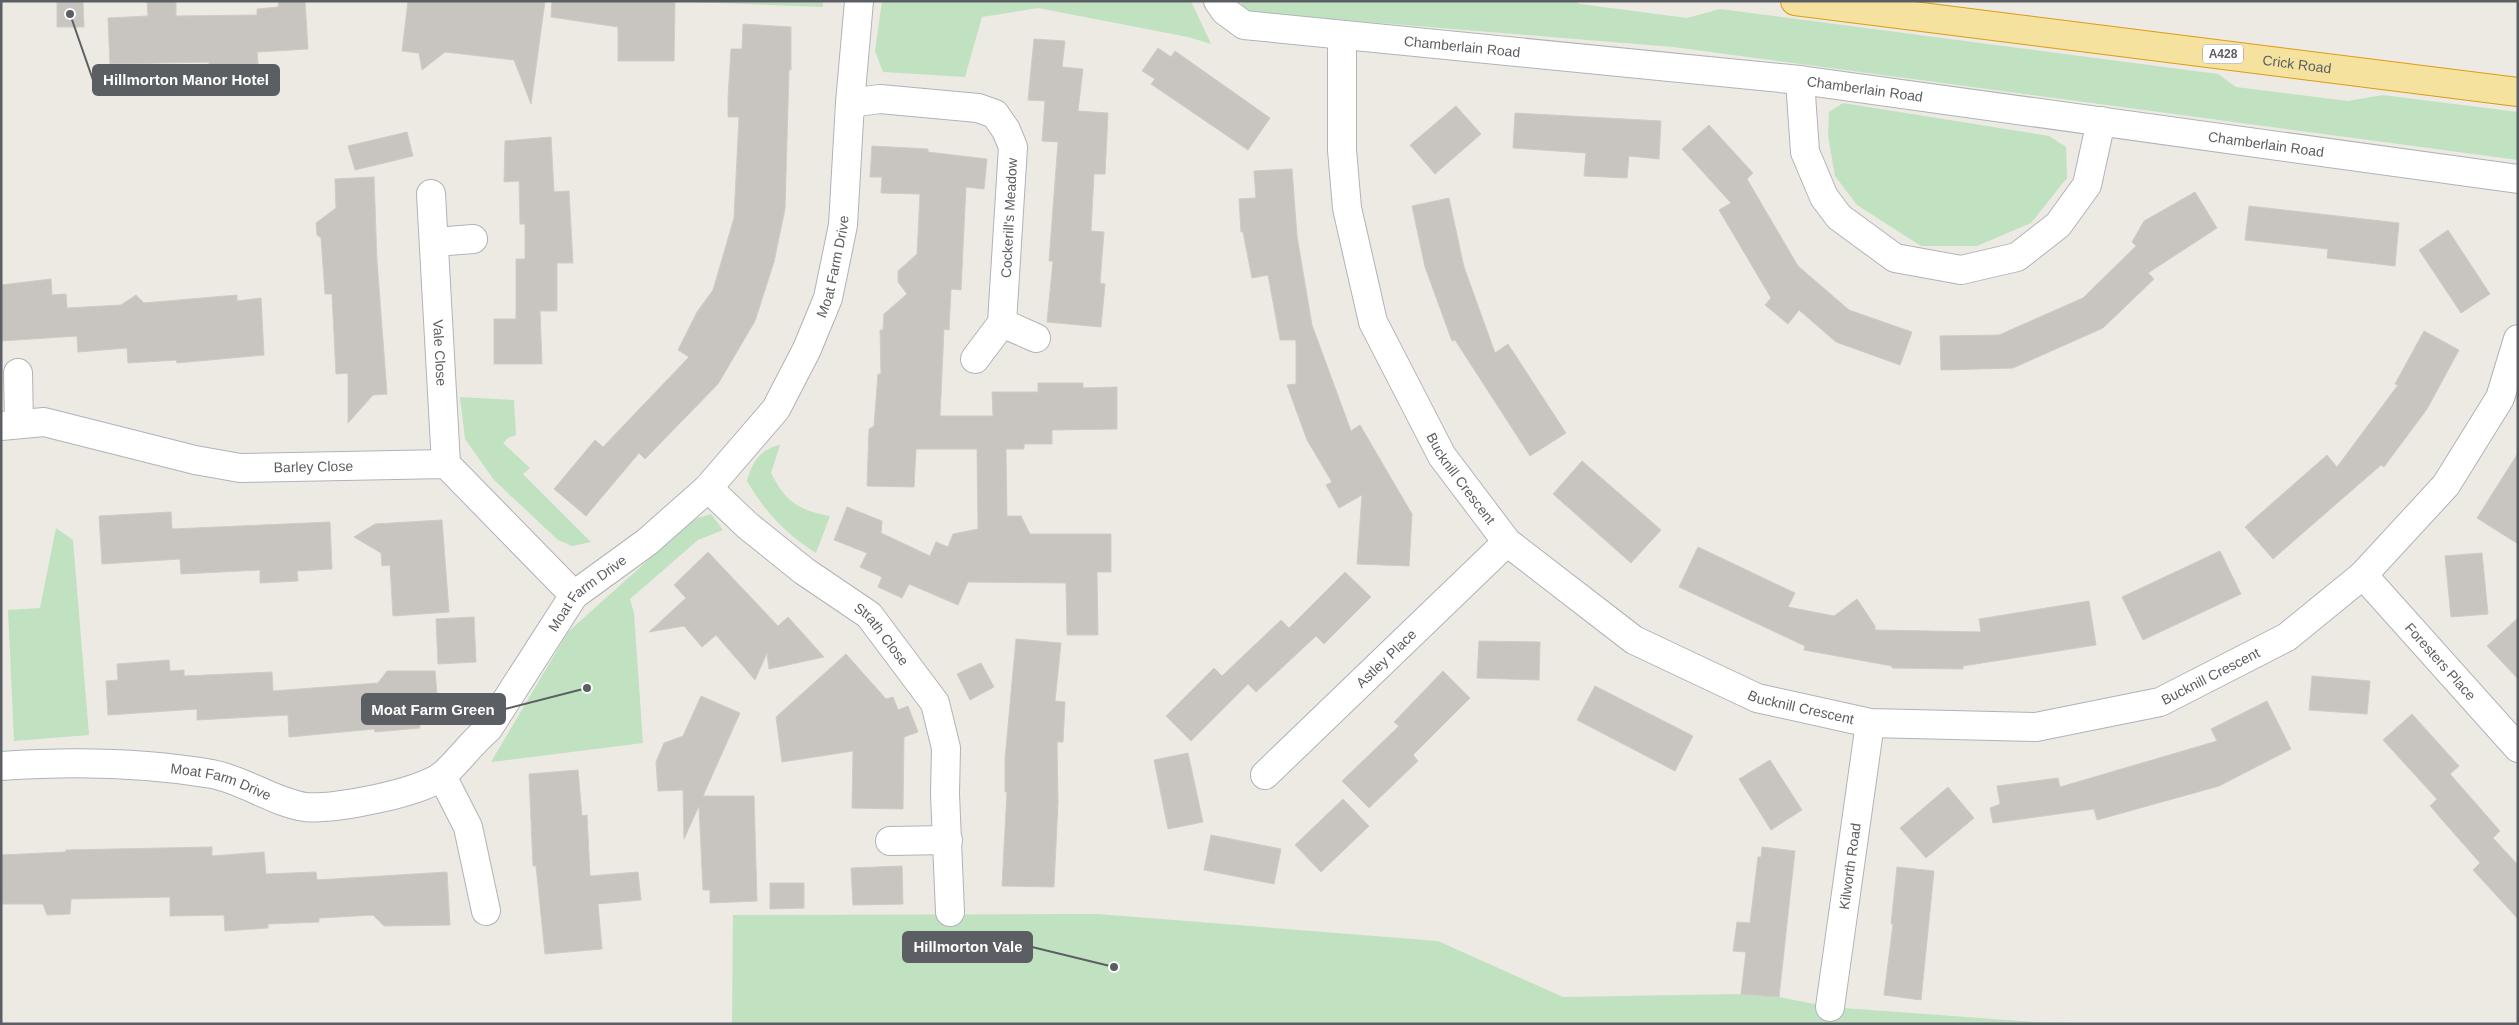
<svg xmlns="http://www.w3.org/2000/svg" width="2519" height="1025" font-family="Arial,sans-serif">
<rect width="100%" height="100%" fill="#eceae3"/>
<path fill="#c1e2c1" d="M 679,1 L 823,1 L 823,7 L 691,2 Z
M 882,1 L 1191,1 L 1211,44 L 1188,37 L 1038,8 L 982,17 L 965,77 L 883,72 L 875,51 Z
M 1240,1 L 1574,1 L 1580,4 L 1687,18 L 1720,9 L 2218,74 L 2236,87 L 2348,101 L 2383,95 L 2518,112 L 2518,160 L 1673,47 L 1246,12 Z
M 1843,103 L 2049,136 L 2066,147 L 2067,178 L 2031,223 L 1977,246 L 1921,246 L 1857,205 L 1835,176 L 1828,136 L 1829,112 Z
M 460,397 L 514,400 L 516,435 L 508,438 L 503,443 L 530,468 L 523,474 L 591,542 L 572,546 L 558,540 L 494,480 L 465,439 Z
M 780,445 L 771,473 C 786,502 798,510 830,516 L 816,553 C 786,534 765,512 747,481 C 752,462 760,449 780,445 Z
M 711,514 L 723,530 L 698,540 L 630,599 L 634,613 L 643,743 L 491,762 L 568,632 L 694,519 Z
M 56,528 L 73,540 L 89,735 L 14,741 L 8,610 L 40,608 Z
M 1062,914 L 1098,914 L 1438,941 L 1563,997 L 1741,994 L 1779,997 L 1830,1007 L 2034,1022 L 2115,1024 L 732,1024 L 733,915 Z"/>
<path fill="#c8c5c0" stroke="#d0ccc1" d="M 57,1 L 83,1 L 84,27 L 57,27 Z
M 147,1 L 176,1 L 176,16 L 257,15 L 257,9 L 278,7 L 279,1 L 305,1 L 308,49 L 257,52 L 259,75 L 209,76 L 209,62 L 110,64 L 108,18 L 148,16 Z
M 408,1 L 545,1 L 531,104 L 514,60 L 445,52 L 422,70 L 419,53 L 402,51 Z
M 552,1 L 675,1 L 674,61 L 618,61 L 618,27 L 551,17 Z
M 743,24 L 791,27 L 791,70 L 789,70 L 785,209 L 774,262 L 755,321 L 718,384 L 645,459 L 639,453 L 586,516 L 554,489 L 595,440 L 603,447 L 689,357 L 678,350 L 697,312 L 713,290 L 734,218 L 739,117 L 728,117 L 728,98 L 731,49 L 742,49 Z
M 1034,39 L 1065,41 L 1062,67 L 1083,69 L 1078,111 L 1108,113 L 1105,174 L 1094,174 L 1091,231 L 1104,232 L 1100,283 L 1105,284 L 1101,327 L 1047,322 L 1053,261 L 1049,261 L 1058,142 L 1042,141 L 1045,101 L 1028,100 Z
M 1158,48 L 1171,57 L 1175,51 L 1270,118 L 1248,150 L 1151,84 L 1155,79 L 1142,71 Z
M 1456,106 L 1481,134 L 1435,174 L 1410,145 Z
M 1515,113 L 1661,121 L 1659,159 L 1629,156 L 1627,178 L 1584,176 L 1586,153 L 1513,148 Z
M 1709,125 L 1753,173 L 1747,179 L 1798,266 L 1849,310 L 1912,332 L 1900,365 L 1836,342 L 1799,310 L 1788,324 L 1765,305 L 1771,298 L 1719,210 L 1731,203 L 1682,149 Z
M 407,132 L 413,156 L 355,170 L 348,146 Z
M 551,137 L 554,192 L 569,191 L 573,263 L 557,263 L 557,311 L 540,311 L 542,364 L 494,364 L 494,319 L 516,319 L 516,259 L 525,259 L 525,224 L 520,224 L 519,181 L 504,182 L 505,141 Z
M 872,146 L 928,149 L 928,152 L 987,159 L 984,189 L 966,187 L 961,290 L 951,289 L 949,330 L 944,329 L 940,416 L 993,416 L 992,392 L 1038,392 L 1038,383 L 1083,383 L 1083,388 L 1117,387 L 1117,429 L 1052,430 L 1052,444 L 1024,444 L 1024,449 L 1006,449 L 1007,516 L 1021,516 L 1030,534 L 1111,534 L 1111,572 L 1097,572 L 1098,635 L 1067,635 L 1066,583 L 968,582 L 958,605 L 909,584 L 902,598 L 878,587 L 882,577 L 860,567 L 867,553 L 834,540 L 847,507 L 882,521 L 881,533 L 930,556 L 936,542 L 948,547 L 953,534 L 978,529 L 977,449 L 916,449 L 914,487 L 867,486 L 869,429 L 874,426 L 878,374 L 881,374 L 880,330 L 883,330 L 884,314 L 907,294 L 898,282 L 898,271 L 917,254 L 920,194 L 881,193 L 882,177 L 870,177 Z
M 1292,169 L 1297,236 L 1312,325 L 1351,431 L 1360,425 L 1412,514 L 1409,566 L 1357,564 L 1362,495 L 1339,508 L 1326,485 L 1332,482 L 1307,440 L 1287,385 L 1296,384 L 1296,340 L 1280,340 L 1268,275 L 1252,278 L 1243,232 L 1241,232 L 1239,199 L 1256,198 L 1254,171 Z
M 374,177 L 377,261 L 387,394 L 373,395 L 348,423 L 348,373 L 336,374 L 332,294 L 325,294 L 321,238 L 317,235 L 316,223 L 336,208 L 335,179 Z
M 2195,192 L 2217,228 L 2148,273 L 2154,279 L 2103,328 L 2013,368 L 1941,370 L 1940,336 L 1999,335 L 2083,298 L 2136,246 L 2132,242 L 2144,221 Z
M 1449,198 L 1464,267 L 1495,353 L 1508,344 L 1566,433 L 1530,456 L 1455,340 L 1452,341 L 1425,267 L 1412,206 Z
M 2249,206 L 2399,223 L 2395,266 L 2327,258 L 2328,249 L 2245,240 Z
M 2448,230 L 2490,294 L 2461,313 L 2419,250 Z
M 51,279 L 52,295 L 66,294 L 67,308 L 121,305 L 136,295 L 144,303 L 237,295 L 237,301 L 261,298 L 264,355 L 177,363 L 176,360 L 128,363 L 127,348 L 78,352 L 77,336 L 1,341 L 1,285 Z
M 2424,331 L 2459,350 L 2427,409 L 2384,467 L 2381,465 L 2273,559 L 2245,527 L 2327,455 L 2337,467 L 2398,385 L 2395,384 Z
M 2518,453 L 2518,544 L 2477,518 Z
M 1582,461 L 1661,530 L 1631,563 L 1553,494 Z
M 171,512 L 172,529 L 330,522 L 332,569 L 297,571 L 298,581 L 260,583 L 260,570 L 181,574 L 180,559 L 102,564 L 99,516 Z
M 442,520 L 449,612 L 393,616 L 390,565 L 382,566 L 381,553 L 354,537 L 375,524 Z
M 1698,547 L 1795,593 L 1788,607 L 1834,616 L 1857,599 L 1875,626 L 1875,630 L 1981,632 L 1979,619 L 2089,601 L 2096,645 L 1963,666 L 1963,669 L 1892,668 L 1892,666 L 1804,650 L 1805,646 L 1679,587 Z
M 2220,551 L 2241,594 L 2143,640 L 2122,597 Z
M 708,552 L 778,626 L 788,617 L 824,657 L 769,669 L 767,653 L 755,680 L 716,635 L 702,647 L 684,626 L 649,632 L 686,598 L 674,585 Z
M 2482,553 L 2488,614 L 2451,617 L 2445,556 Z
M 1345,572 L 1371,597 L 1324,644 L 1316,636 L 1256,692 L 1248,684 L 1191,741 L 1166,716 L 1214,668 L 1222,676 L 1281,620 L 1289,628 Z
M 474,617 L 476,662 L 438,664 L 436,619 Z
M 2518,618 L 2518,679 L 2487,646 Z
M 1016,639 L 1061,643 L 1055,701 L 1065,702 L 1063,742 L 1057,742 L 1058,802 L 1054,887 L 1002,886 L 1007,792 L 1005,792 L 1005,759 Z
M 1479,641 L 1540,642 L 1539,680 L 1477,678 Z
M 846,654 L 886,699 L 893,697 L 898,710 L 908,706 L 918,732 L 904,737 L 903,809 L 852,808 L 853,751 L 782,762 L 776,717 Z
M 169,660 L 170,671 L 184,670 L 184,676 L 272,672 L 273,691 L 378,683 L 387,671 L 435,671 L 439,716 L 419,718 L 420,728 L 375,732 L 374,729 L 289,737 L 288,715 L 197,720 L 197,709 L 108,715 L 106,681 L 118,680 L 117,664 Z
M 981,663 L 994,687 L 970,700 L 957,674 Z
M 1443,671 L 1470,698 L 1413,755 L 1418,761 L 1369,808 L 1342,781 L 1399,726 L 1394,722 Z
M 2312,676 L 2370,681 L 2367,714 L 2309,710 Z
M 1595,686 L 1693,736 L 1675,771 L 1577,720 Z
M 701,696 L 740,713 L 703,796 L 754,796 L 757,901 L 710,903 L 710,890 L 703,890 L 699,806 L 684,839 L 683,790 L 658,791 L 656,762 L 664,743 L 683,736 Z
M 2267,701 L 2291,749 L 2219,786 L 2097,820 L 2094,809 L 1993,823 L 1990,808 L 2000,804 L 1997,786 L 2058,778 L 2060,787 L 2217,741 L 2211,729 Z
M 2412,714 L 2459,766 L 2450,774 L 2500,831 L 2493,838 L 2518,865 L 2518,919 L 2473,870 L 2480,863 L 2430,806 L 2437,799 L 2383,740 Z
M 1188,753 L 1203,822 L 1168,829 L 1154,760 Z
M 1770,760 L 1802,810 L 1771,830 L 1739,779 Z
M 578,770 L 582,816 L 587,815 L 590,876 L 638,872 L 641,900 L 598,904 L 602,949 L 545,954 L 536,866 L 533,866 L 529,774 Z
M 1948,787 L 1974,818 L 1926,858 L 1900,828 Z
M 1343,799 L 1369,826 L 1321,872 L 1295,845 Z
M 1211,835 L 1281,849 L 1274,884 L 1204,870 Z
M 212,847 L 212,856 L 264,852 L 266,874 L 316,872 L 317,880 L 447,872 L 450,925 L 384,926 L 373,915 L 319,918 L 319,922 L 268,924 L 268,928 L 225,931 L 224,915 L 170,916 L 170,897 L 71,899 L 70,914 L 47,915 L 43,904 L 2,904 L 1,855 L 65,852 L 66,850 Z
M 1762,847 L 1795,851 L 1779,997 L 1741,994 L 1746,952 L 1733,951 L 1737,922 L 1750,923 L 1758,857 L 1761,857 Z
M 902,866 L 903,904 L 853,905 L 851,868 Z
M 1897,867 L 1934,871 L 1921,1000 L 1884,995 L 1893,924 L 1891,924 Z
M 770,883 L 804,883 L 804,908 L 770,909 Z"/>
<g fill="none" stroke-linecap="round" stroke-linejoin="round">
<g stroke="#b0b3b7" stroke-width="30">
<g id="minor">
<path id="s1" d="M 1218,1 L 1225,11 L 1244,25 L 1800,80 L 2518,179"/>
<path id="s2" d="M 1342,35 L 1342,150 L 1347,208 L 1373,322 L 1442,456 L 1507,542 L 1634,640 L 1757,698 L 1870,723 L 2036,727 L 2160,702 L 2287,637 L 2363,575 L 2446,485 L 2500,398 L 2518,339"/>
<path d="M 1800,80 L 1805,152 L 1824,197 L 1839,217 L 1895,258 L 1961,270 L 2017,257 L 2058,225 L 2087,185 L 2101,121"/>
<path d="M 850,103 L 880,99 L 978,108 L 995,114 L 1006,130 L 1013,147 L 1002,323 L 975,359"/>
<path id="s3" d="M 431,194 L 446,464"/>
<path d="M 436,242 L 473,239"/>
<path d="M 1002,323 L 1036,338"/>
<path d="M 18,373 L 19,424"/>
<path id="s4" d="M 1,426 L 44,422 L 195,460 L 240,468 L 446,464 L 574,595"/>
<path id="s5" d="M 708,488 L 748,526 L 804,571 L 869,615 L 935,703 L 946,748 L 945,794 L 950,912"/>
<path id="s6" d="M 2363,575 L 2518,748"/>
<path id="s7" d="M 1,766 C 72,761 142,762 212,774 C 244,780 273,802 305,807 C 332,810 422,793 443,775 C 459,761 471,743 488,729 L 574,595 L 647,542 L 708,488 L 776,409 L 807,349 L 828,298 L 843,225 L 850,103 L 859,1"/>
<path id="s8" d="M 1265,775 L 1507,542"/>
<path d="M 442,776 L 468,827 L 486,911"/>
<path d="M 890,841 L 948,840"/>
<path id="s9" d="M 1830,1007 L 1870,723"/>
</g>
</g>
<g stroke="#dd9b12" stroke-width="30">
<g id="trunk">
<path id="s10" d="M 1795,1 L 2518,92"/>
</g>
</g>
<use href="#minor" stroke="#fff" stroke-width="28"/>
<use href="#trunk" stroke="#f6e29f" stroke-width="28"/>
</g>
<g text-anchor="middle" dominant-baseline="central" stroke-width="4" stroke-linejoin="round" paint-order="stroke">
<rect fill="#fff" stroke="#8c8e91" stroke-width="1" x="2203" y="44.5" width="40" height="19" rx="4"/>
<g font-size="12" font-weight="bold" fill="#5b5e62">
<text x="2223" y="54">A428</text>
</g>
<g font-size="14" fill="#5b5e62" stroke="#fff">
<text stroke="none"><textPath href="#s1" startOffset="255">Chamberlain Road</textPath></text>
<text stroke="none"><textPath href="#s10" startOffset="506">Crick Road</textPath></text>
<text stroke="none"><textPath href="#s1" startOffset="660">Chamberlain Road</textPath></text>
<text stroke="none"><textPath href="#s1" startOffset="1065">Chamberlain Road</textPath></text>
<text transform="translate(1009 218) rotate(-87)">Cockerill's Meadow</text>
<text stroke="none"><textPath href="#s7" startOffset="1108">Moat Farm Drive</textPath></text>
<text stroke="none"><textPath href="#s3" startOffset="159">Vale Close</textPath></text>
<text stroke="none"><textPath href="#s4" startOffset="318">Barley Close</textPath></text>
<text stroke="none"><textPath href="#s2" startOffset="470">Bucknill Crescent</textPath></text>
<text stroke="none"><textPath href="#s7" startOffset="688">Moat Farm Drive</textPath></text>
<text stroke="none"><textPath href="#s5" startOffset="228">Strath Close</textPath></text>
<text stroke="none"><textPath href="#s8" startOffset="168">Astley Place</textPath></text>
<text stroke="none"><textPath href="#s6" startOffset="116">Foresters Place</textPath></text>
<text stroke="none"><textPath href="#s2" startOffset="1310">Bucknill Crescent</textPath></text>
<text stroke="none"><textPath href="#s2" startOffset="890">Bucknill Crescent</textPath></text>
<text stroke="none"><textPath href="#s7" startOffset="222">Moat Farm Drive</textPath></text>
<text stroke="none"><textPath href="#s9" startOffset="142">Kilworth Road</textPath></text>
</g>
</g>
<path fill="none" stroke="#5b5e62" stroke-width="2" d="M70 14L93 80M587 688L505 709M1114 967L1032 947"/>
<g fill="#5b5e62" stroke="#fff" stroke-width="2">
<circle cx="70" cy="14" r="5"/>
<circle cx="587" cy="688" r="5"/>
<circle cx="1114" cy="967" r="5"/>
</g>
<g fill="#5b5e62" stroke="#5b5e62" stroke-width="2">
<rect x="93" y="65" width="186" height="30" rx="5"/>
<rect x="362" y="694" width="143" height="30" rx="5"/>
<rect x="903" y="932" width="129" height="30" rx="5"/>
</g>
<g font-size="15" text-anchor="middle" font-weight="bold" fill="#fff">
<text x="186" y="85">Hillmorton Manor Hotel</text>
<text x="433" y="715">Moat Farm Green</text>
<text x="968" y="952">Hillmorton Vale</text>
</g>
<rect width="2519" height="1025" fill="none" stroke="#5b5e62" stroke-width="5"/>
</svg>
